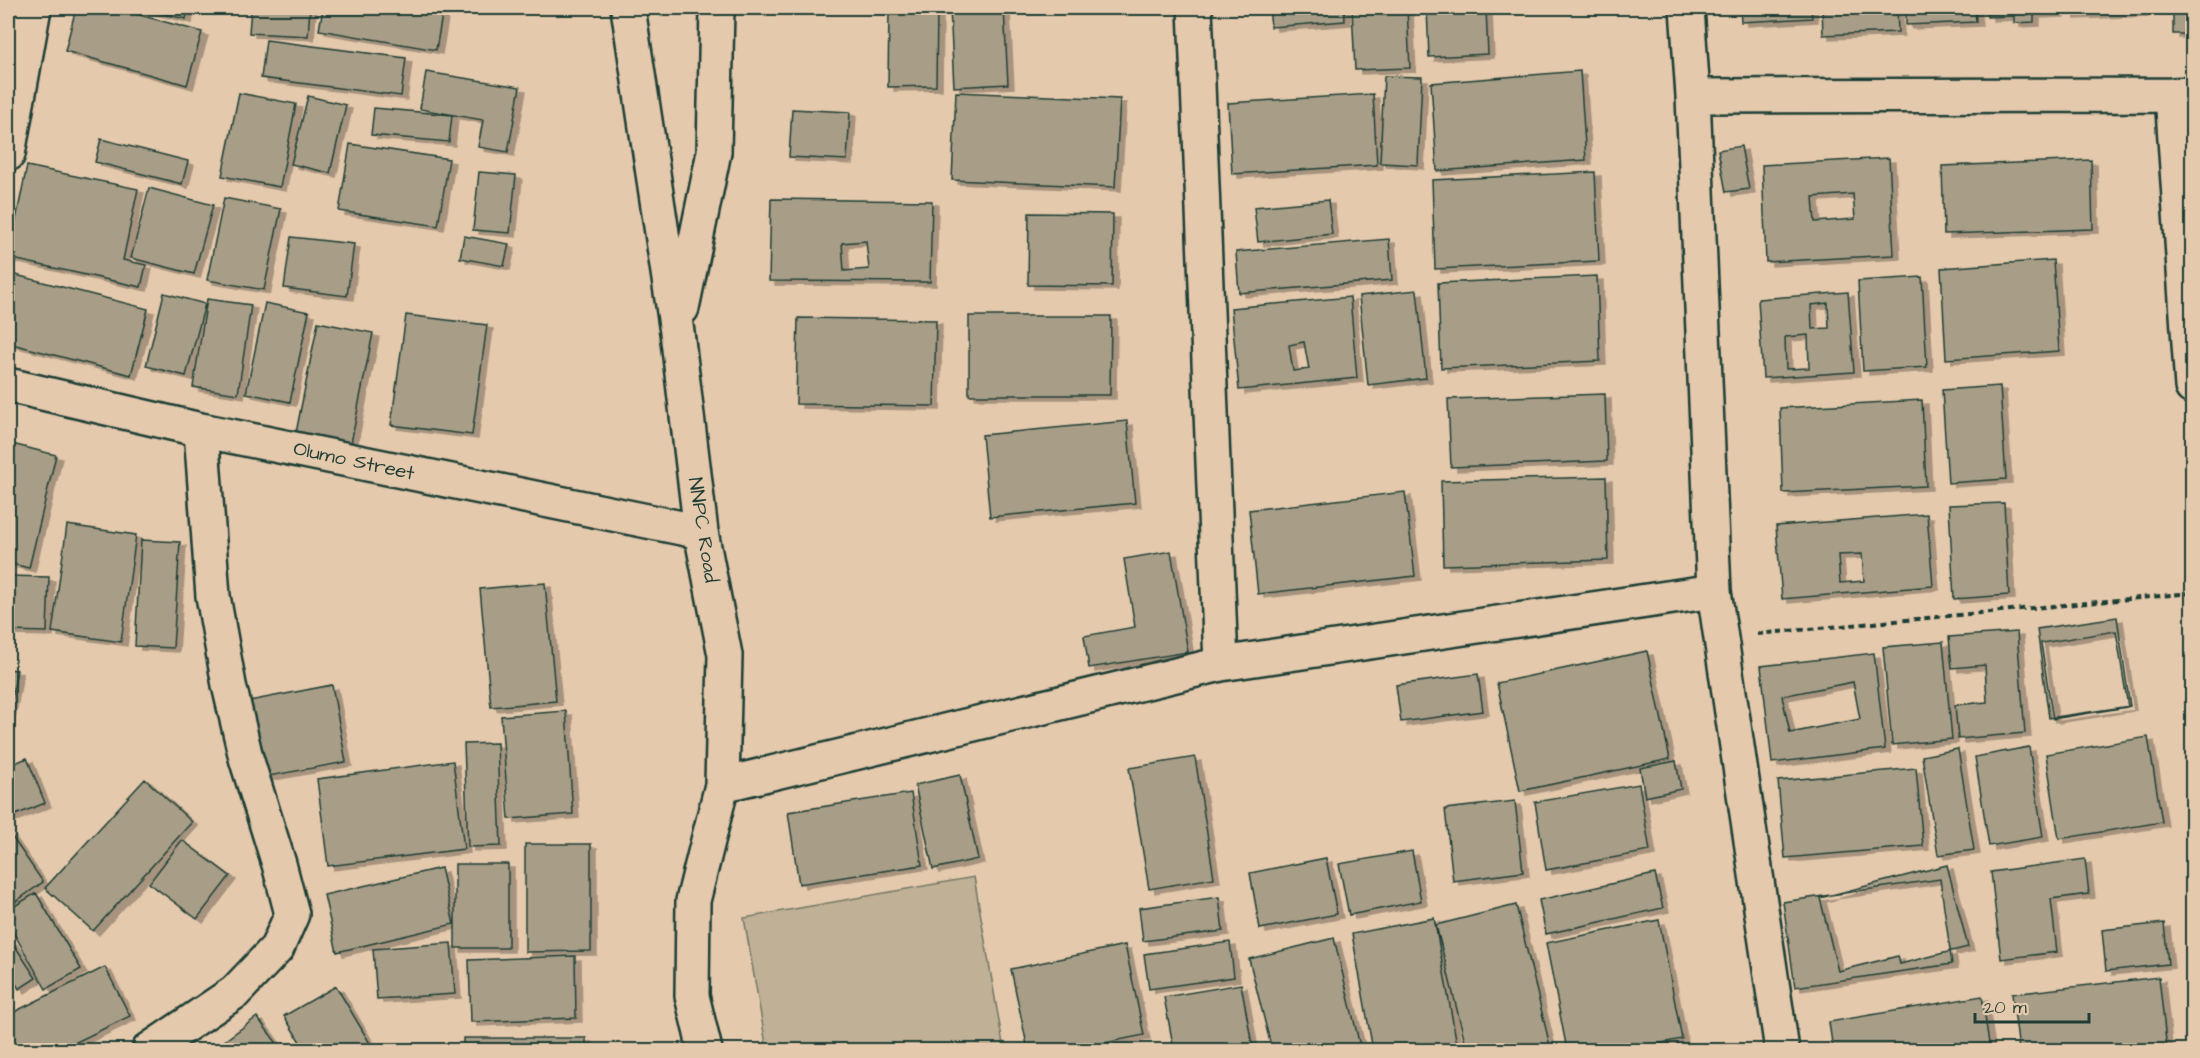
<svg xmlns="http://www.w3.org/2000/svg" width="2200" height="1058" font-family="'Architects Daughter',sans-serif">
<defs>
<filter id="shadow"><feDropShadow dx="6" dy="4" stdDeviation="0" flood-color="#0004"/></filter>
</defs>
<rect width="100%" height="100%" fill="#e4c9ac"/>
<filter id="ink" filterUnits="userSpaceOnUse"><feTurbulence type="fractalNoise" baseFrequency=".0167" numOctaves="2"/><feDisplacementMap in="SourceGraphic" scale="12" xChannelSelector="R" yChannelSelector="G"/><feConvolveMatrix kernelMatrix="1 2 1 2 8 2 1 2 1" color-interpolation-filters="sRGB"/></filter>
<g filter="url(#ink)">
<path fill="#c0b096" stroke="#707665" stroke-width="1.5" d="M 974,877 L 1004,1050 L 767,1050 L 744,918 Z"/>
<path fill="#a89e87" stroke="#1f3d34" stroke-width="1.5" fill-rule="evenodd" filter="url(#shadow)" d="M 76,8 L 114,8 L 202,32 L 187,85 L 65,51 Z
M 137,8 L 188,8 L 186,19 Z
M 251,8 L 310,8 L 308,36 L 249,33 Z
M 323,8 L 397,8 L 442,15 L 436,50 L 319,30 Z
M 1004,8 L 1008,84 L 954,87 L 950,9 Z
M 1269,8 L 1344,8 L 1345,21 L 1271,27 Z
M 1352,8 L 1407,8 L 1410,68 L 1355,70 Z
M 1427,8 L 1486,8 L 1488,54 L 1429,57 Z
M 1740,8 L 1811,8 L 1812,18 L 1741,22 Z
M 1822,8 L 1897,8 L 1898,32 L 1823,35 Z
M 1906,8 L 1975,8 L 1976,22 L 1906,25 Z
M 1987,8 L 2058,8 L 2058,13 L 2034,14 L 2034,22 L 2014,23 L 2014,16 L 1987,17 Z
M 2068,8 L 2142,8 L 2142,12 L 2069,15 Z
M 2173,8 L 2192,8 L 2192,34 L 2173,34 Z
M 889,10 L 937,10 L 936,86 L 888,87 Z
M 266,40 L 406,58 L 401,96 L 261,78 Z
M 1580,71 L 1586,160 L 1437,171 L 1431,83 Z
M 426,72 L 520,87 L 508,152 L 478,147 L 483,120 L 420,109 Z
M 1384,76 L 1422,77 L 1418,165 L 1380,163 Z
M 956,92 L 1120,99 L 1115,187 L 952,180 Z
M 239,93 L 296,104 L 280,187 L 222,176 Z
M 1373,94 L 1377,165 L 1232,174 L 1228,103 Z
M 308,96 L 346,105 L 330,173 L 291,164 Z
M 374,108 L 452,115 L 449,142 L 371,135 Z
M 792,109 L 850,112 L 847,160 L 789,157 Z
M 101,139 L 188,161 L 182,184 L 95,162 Z
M 350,144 L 449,159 L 438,226 L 339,211 Z
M 1741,146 L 1749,189 L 1726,192 L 1718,150 Z
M 1889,158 L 1894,255 L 1766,262 L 1762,165 ZM 1853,194 L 1855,219 L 1815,222 L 1813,197 Z
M 2091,160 L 2093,229 L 1944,234 L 1942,166 Z
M 27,166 L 138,189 L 123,260 L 146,265 L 141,287 L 8,258 Z
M 479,172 L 516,175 L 510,233 L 473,230 Z
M 1595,172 L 1599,261 L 1435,269 L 1432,180 Z
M 149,188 L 213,205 L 194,274 L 131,258 Z
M 224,198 L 281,209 L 264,290 L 207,280 Z
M 771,199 L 932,201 L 930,282 L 769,281 ZM 866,241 L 869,269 L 844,271 L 842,243 Z
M 1328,200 L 1332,234 L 1258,242 L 1254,207 Z
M 1029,213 L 1113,214 L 1112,286 L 1028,285 Z
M 464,236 L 509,244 L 504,266 L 460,258 Z
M 291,237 L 354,244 L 347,296 L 284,288 Z
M 1389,239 L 1392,280 L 1239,293 L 1236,252 Z
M 2053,260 L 2059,351 L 1946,359 L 1941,268 Z
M 8,273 L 148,309 L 131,375 L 8,343 Z
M 1597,276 L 1600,361 L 1441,368 L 1438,283 Z
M 1922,277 L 1927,367 L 1863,371 L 1858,281 Z
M 1417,290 L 1426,378 L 1368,385 L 1359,296 Z
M 1848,292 L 1854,372 L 1763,378 L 1758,299 ZM 1828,303 L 1829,328 L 1812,329 L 1811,305 ZM 1808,335 L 1809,368 L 1786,369 L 1785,337 Z
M 164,293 L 205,304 L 186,376 L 146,366 Z
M 1350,297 L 1357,378 L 1239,390 L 1231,308 ZM 1304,342 L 1309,369 L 1293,371 L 1289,345 Z
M 207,299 L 251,305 L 238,394 L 193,387 Z
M 265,303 L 309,312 L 290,402 L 246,393 Z
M 406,315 L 487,325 L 472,435 L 391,425 Z
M 969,316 L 1111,316 L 1110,395 L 969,395 Z
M 798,318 L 936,320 L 934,406 L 796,404 Z
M 318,322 L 373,333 L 350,448 L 295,438 Z
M 2000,386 L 2006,479 L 1948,483 L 1942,390 Z
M 1605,394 L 1607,461 L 1451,467 L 1448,399 Z
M 1922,400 L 1926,486 L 1783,493 L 1780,408 Z
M 1127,421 L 1135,503 L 990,517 L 982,435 Z
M 8,443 L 56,455 L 29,568 L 8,563 Z
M 1606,477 L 1608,560 L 1443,565 L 1441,481 Z
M 1405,492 L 1415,576 L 1258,594 L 1249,510 Z
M 2004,503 L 2009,595 L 1954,599 L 1949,505 Z
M 1927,514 L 1933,586 L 1782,599 L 1776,526 ZM 1862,554 L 1864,581 L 1840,583 L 1838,555 Z
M 67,525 L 136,535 L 121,642 L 52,632 Z
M 141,540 L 180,542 L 173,648 L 135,646 Z
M 1171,551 L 1188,652 L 1089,668 L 1084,636 L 1135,627 L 1124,559 Z
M 8,576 L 49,577 L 47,632 L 8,631 Z
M 545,583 L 556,701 L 491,707 L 480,589 Z
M 2117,617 L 2130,706 L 2049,718 L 2037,629 Z
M 2116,631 L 2128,707 L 2053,719 L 2041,643 Z
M 2017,632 L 2025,733 L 1958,739 L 1955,705 L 1987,702 L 1985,665 L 1952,668 L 1949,637 Z
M 1943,642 L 1952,739 L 1892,745 L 1883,647 Z
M 1647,651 L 1670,759 L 1520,791 L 1497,683 Z
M 1874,653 L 1885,749 L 1772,763 L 1761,666 ZM 1853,682 L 1860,719 L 1790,733 L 1782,696 Z
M 8,669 L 17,670 L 8,721 Z
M 1478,674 L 1483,711 L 1401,722 L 1396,685 Z
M 332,685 L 346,762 L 258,778 L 244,702 Z
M 566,711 L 573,814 L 509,819 L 501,716 Z
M 2148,737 L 2162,822 L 2059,839 L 2046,754 Z
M 497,743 L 501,846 L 468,847 L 464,744 Z
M 2029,747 L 2043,837 L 1989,846 L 1975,757 Z
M 1958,749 L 1974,850 L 1938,855 L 1922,756 Z
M 1195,757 L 1214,878 L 1149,889 L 1129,768 Z
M 27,758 L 45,803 L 8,818 L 8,766 Z
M 453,761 L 464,849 L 328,866 L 317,779 Z
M 1676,761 L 1681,789 L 1645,797 L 1640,768 Z
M 1916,768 L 1923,846 L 1785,858 L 1778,781 Z
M 960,775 L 978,859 L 933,869 L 915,785 Z
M 145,779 L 192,822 L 93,931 L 45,888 Z
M 1639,784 L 1650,851 L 1546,870 L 1535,802 Z
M 911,793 L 922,865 L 799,884 L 788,812 Z
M 1515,801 L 1523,872 L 1453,881 L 1445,809 Z
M 8,831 L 43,882 L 8,907 Z
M 182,840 L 230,876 L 197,919 L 149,883 Z
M 525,844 L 591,844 L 591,951 L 525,952 Z
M 1412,851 L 1421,901 L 1349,915 L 1339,864 Z
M 1326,858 L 1337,914 L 1260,929 L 1250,873 Z
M 2085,859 L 2089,894 L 2051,899 L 2057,952 L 2001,959 L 1991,872 Z
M 455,864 L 508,864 L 508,948 L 455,948 Z
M 1947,865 L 1968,947 L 1900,964 L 1898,956 L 1838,971 L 1820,898 Z
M 441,868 L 454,924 L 337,952 L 324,895 Z
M 1655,874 L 1663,908 L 1546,934 L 1539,900 Z
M 1940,879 L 1952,964 L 1795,987 L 1783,902 Z
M 36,893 L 81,969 L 46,989 L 8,923 L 8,910 Z
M 1219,897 L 1223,931 L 1143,941 L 1139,908 Z
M 1516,905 L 1551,1050 L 1467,1050 L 1436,925 Z
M 1434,918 L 1458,1050 L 1373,1050 L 1352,934 Z
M 1659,920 L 1682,1039 L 1626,1050 L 1567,1050 L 1546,943 Z
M 2164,923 L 2168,964 L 2106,971 L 2102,930 Z
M 1334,938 L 1361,1050 L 1272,1050 L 1249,959 Z
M 11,940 L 36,978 L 19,989 L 8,970 L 8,942 Z
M 1230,942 L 1234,977 L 1149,989 L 1144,954 Z
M 451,943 L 455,994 L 377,999 L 373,949 Z
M 1125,945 L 1144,1035 L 1070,1050 L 1028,1050 L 1011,969 Z
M 575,956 L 576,1018 L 471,1022 L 469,960 Z
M 105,967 L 130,1016 L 60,1050 L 8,1050 L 8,1015 Z
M 2159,977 L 2167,1050 L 2019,1050 L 2012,994 Z
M 1241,984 L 1253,1050 L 1174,1050 L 1164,997 Z
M 336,986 L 374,1050 L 305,1050 L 284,1016 Z
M 1982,996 L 1990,1050 L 1833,1050 L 1829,1022 Z
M 257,1017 L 282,1050 L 212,1050 Z
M 463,1038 L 586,1038 L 586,1050 L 463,1050 Z"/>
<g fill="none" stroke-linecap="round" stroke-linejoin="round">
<g stroke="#1f3d34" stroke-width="38">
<path id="minor" d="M 628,8 L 677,332 L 701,532 L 725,655 L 722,785 L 693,901 L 692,996 L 705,1050
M 1195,8 L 1221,664
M 1687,8 L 1693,96 L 1714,591 L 1782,1050
M 2172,95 L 2192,387
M 1693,96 L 2172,95 L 2192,94
M 8,154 L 34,8
M 682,308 L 714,152 L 717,8
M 8,385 L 201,430 L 701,532
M 722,785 L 1221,664 L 1714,591
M 149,1050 L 235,992 L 277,948 L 292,914 L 279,864 L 246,758 L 229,685 L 213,596 L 201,430"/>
</g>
<path stroke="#1f3d34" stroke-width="4" stroke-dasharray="6 4.5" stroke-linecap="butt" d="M 1757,634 L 2192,593"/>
<use href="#minor" stroke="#e4c9ac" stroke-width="33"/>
</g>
</g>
<g text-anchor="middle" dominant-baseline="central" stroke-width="4.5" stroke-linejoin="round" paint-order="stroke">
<g font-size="20" fill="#1f3d34" stroke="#e4c9ac">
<text transform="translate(354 461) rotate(12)">Olumo Street</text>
<text transform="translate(703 530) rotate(81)">NNPC Road</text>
</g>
</g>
<rect width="2200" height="1058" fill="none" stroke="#e4c9ac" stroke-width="30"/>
<rect x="15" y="15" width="2170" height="1028" fill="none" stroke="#1f3d34" stroke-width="2" filter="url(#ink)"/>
<path d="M1975 1013v9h114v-9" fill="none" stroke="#1f3d34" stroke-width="3"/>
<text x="1984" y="1013" font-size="18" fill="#1f3d34" stroke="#e4c9ac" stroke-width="4.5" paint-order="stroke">20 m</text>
</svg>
